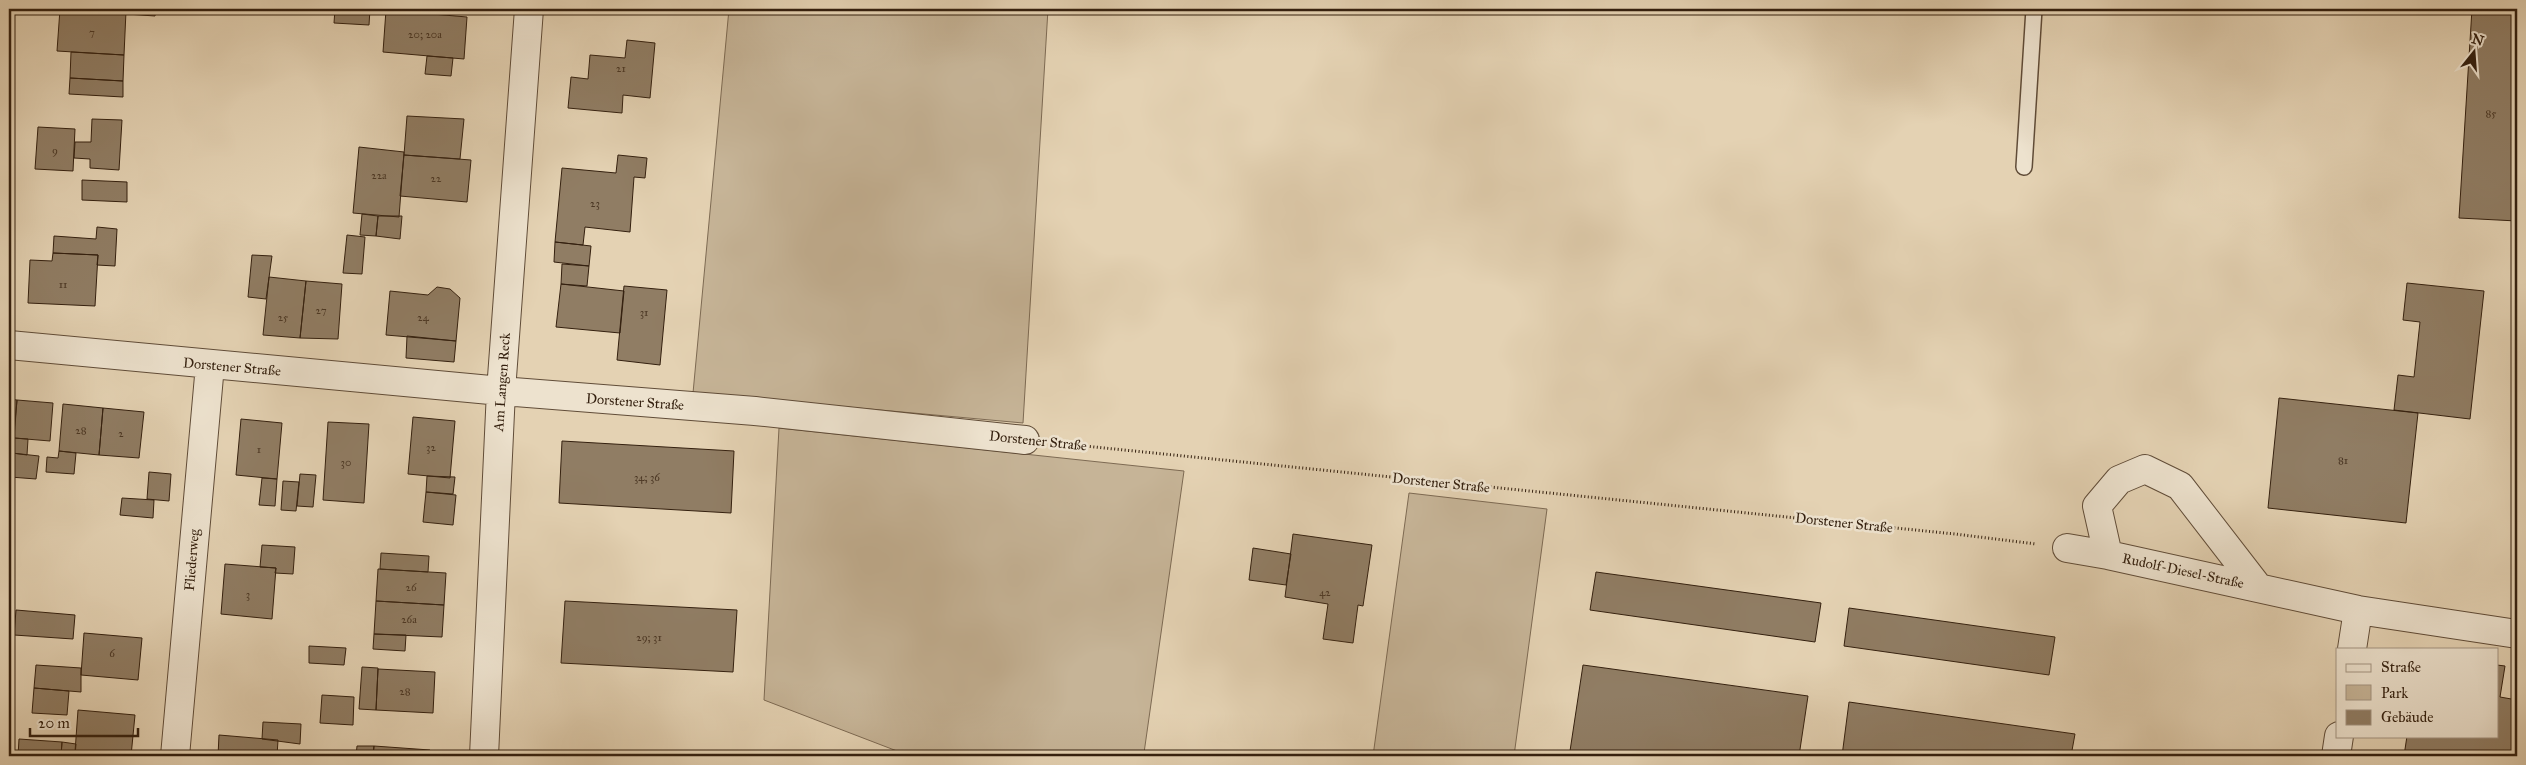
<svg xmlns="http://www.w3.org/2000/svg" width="2526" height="765" font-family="'IM FELL Great Primer',serif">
<rect width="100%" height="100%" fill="#e4d2b3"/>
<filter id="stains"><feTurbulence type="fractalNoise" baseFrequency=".004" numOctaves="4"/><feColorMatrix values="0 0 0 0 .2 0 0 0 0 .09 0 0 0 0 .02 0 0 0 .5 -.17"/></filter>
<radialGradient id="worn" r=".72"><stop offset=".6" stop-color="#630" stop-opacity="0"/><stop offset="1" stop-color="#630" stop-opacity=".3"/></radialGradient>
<path fill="#c6b497" stroke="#7d6a53" d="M 729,9 L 1048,9 L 1023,423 L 693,393 Z
M 779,428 L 1184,471 L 1144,753 L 1162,756 L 910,756 L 764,700 Z
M 1409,493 L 1547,509 L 1514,756 L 1373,756 Z"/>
<path fill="#907d64" stroke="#34200f" d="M 60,9 L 126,11 L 124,55 L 57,51 Z
M 79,9 L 127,9 L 127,14 L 126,11 Z
M 127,9 L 156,9 L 155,16 L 127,14 Z
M 335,9 L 370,9 L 369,25 L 334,23 Z
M 2472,9 L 2517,9 L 2517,221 L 2459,218 Z
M 386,10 L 467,17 L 464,59 L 383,52 Z
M 627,40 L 655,43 L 650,98 L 623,95 L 622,113 L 568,108 L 571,77 L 588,79 L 590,55 L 625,58 Z
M 71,52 L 124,55 L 123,81 L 70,78 Z
M 427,56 L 453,58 L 451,76 L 425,74 Z
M 70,78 L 123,81 L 123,97 L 69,94 Z
M 407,116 L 464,119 L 460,159 L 404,155 Z
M 92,119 L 122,120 L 119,170 L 90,168 L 90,159 L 74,158 L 75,142 L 91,142 Z
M 38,127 L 75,129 L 73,171 L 35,169 Z
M 359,147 L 404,152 L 399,217 L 353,213 Z
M 404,155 L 471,160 L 467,202 L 400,196 Z
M 618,155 L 647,158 L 645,178 L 634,177 L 630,232 L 585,227 L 583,245 L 555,242 L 562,168 L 616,173 Z
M 82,180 L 127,182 L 127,202 L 82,200 Z
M 362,214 L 378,216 L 376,236 L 360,235 Z
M 378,216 L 402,216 L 400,239 L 376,236 Z
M 97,227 L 117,229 L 115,266 L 97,265 L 98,255 L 53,253 L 54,236 L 96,239 Z
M 347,235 L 365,237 L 362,274 L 343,273 Z
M 555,242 L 591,246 L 589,266 L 554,262 Z
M 53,253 L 98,255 L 95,306 L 28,303 L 30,260 L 52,261 Z
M 252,255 L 272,256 L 266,299 L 248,297 Z
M 562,264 L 589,266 L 587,286 L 561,284 Z
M 269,277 L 306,281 L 300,338 L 263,335 Z
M 306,281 L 342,284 L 338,339 L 300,338 Z
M 2407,283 L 2484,291 L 2470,419 L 2394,410 L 2398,375 L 2414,377 L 2420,322 L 2403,320 Z
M 561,284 L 624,291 L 620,333 L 556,327 Z
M 624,286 L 667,290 L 660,365 L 617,360 Z
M 437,287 L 450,289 L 460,298 L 456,341 L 386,335 L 390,291 L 428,295 Z
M 407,336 L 456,341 L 454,362 L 406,358 Z
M 2279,398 L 2418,413 L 2406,523 L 2268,508 Z
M 9,399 L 17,400 L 12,453 L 9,453 Z
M 17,400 L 53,403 L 50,441 L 14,438 Z
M 63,404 L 103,408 L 99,455 L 59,451 Z
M 103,408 L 144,412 L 139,458 L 99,455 Z
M 413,417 L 455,421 L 450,478 L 408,474 Z
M 241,419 L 282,423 L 277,479 L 236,475 Z
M 328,422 L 369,424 L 364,503 L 323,500 Z
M 14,438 L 28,439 L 27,455 L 12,453 Z
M 562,441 L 734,451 L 731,513 L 559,503 Z
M 59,451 L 76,453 L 74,474 L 46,472 L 47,457 L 58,458 Z
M 9,453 L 12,453 L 10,477 L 9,477 Z
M 12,453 L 39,456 L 36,479 L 10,477 Z
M 149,472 L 171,474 L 169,501 L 147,499 Z
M 300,474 L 316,475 L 313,507 L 297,506 Z
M 427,476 L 455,477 L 453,494 L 426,492 Z
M 262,478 L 277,479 L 275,506 L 259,505 Z
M 283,481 L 299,482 L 296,511 L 281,510 Z
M 426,492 L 456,495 L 453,525 L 423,522 Z
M 122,498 L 154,500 L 153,518 L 120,515 Z
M 1293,534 L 1372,545 L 1363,606 L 1358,605 L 1353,643 L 1323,639 L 1328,604 L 1285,597 Z
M 262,545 L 295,547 L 293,574 L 275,573 L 276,568 L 260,567 Z
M 1253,548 L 1291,554 L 1286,585 L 1249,580 Z
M 381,553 L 429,556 L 428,572 L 380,569 Z
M 225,564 L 276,568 L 272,619 L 221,614 Z
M 378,569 L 446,573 L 444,605 L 376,601 Z
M 1596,572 L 1821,603 L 1815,642 L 1590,610 Z
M 376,601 L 444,605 L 442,637 L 374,634 Z
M 565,601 L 737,610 L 733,672 L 561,663 Z
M 1849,608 L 2055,637 L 2049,675 L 1844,646 Z
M 16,610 L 75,615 L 73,639 L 14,635 Z
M 84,633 L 142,638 L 138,680 L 81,675 Z
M 374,634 L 406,635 L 405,651 L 373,649 Z
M 309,646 L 346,648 L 344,665 L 309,663 Z
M 36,665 L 81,668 L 81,692 L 34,688 Z
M 1583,665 L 1808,696 L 1799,756 L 1607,756 L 1570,751 Z
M 2497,665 L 2505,666 L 2500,697 L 2517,700 L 2517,756 L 2404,756 L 2407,736 L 2497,736 Z
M 362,667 L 378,668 L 376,710 L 359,709 Z
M 378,669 L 435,672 L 433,713 L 376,710 Z
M 34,688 L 69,691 L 67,715 L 32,713 Z
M 322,695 L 354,697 L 353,725 L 320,723 Z
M 1849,702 L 2075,734 L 2071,756 L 1842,756 Z
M 78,710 L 135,715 L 131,756 L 75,752 Z
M 263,722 L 301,724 L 300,744 L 262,739 Z
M 219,735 L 278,740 L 277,756 L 218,756 Z
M 19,739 L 62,742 L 61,756 L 18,756 Z
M 62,742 L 76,744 L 75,756 L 61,756 Z
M 357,746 L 374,746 L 373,756 L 356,756 Z
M 374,746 L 430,750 L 430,756 L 373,756 Z
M 903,752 L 913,756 L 901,756 Z"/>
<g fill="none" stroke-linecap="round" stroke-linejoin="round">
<g stroke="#604c38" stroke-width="18">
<path id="lane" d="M 2024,167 L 2034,9"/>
</g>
<g stroke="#604c38" stroke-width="30">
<path id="street" d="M 9,345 L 501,391 L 755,411 L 1025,440
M 2067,548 L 2108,555 L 2358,610 L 2517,634
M 2108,555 L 2097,506 L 2119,480 L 2145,469 L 2180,486 L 2258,587
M 2352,649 L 2358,610
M 175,756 L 210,365
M 484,756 L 501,391 L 529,9
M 2336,756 L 2339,736"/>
</g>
<path stroke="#34200f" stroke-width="3" stroke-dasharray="1 2.5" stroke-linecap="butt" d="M 1055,443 L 1955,534 L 2036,544"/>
<use href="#lane" stroke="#ede2ce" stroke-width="15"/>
<use href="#street" stroke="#ede2ce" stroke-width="28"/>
</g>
<g text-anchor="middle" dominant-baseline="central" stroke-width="5" stroke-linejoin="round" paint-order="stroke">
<g font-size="11" fill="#4b3724">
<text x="92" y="32">7</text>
<text x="425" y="34">20; 20a</text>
<text x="621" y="68">21</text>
<text x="2491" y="113">85</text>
<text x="55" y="150">9</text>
<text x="379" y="175">22a</text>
<text x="436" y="178">22</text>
<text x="595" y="203">23</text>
<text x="63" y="284">11</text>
<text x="321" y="310">27</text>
<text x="644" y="312">31</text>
<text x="283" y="317">25</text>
<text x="423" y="317">24</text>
<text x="81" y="430">28</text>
<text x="121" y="433">2</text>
<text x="431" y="447">32</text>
<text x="259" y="449">1</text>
<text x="2343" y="460">81</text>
<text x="346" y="462">30</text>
<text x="647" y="477">34; 36</text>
<text x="411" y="587">26</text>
<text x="1325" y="592">42</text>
<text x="248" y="594">3</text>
<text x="409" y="619">26a</text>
<text x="649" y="637">29; 31</text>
<text x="112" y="653">6</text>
<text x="405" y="691">28</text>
</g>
<g font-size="14" fill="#34200f" stroke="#ede2ce">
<text transform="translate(232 367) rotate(5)">Dorstener Straße</text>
<text transform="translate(502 382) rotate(-86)">Am Langen Reck</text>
<text transform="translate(635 402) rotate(4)">Dorstener Straße</text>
<text transform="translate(1038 441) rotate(6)">Dorstener Straße</text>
<text transform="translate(1441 483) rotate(6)">Dorstener Straße</text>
<text transform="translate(1844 523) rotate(6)">Dorstener Straße</text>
<text transform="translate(192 560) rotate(-85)">Fliederweg</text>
<text transform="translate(2183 571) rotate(12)">Rudolf-Diesel-Straße</text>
</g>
</g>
<rect width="2526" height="765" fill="none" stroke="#e4d2b3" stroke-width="30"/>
<rect x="10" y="10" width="2506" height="745" fill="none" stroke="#34200f" stroke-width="2.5"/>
<rect x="15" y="15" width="2496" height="735" fill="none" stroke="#34200f"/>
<rect x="2336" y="648" width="162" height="90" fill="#ede2ce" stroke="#a39482"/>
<rect x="2346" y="664" width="25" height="8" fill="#ede2ce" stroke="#a39482"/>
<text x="2381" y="672" font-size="15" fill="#34200f">Straße</text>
<rect x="2346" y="685" width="25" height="15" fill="#c6b497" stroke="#a39482"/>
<text x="2381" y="698" font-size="15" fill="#34200f">Park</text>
<rect x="2346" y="710" width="25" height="15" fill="#907d64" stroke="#a39482"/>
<text x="2381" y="722" font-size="15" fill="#34200f">Gebäude</text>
<g transform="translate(2474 52) rotate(17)" stroke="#ede2ce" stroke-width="4" paint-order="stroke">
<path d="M0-4L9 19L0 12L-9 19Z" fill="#34200f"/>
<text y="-8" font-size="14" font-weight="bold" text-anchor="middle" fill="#34200f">N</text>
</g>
<path d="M30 728v8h108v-8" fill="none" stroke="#34200f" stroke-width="2.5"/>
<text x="38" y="728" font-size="15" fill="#34200f" stroke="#ede2ce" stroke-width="4" paint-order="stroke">20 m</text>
<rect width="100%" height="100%" filter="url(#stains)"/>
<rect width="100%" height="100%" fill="url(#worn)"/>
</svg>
